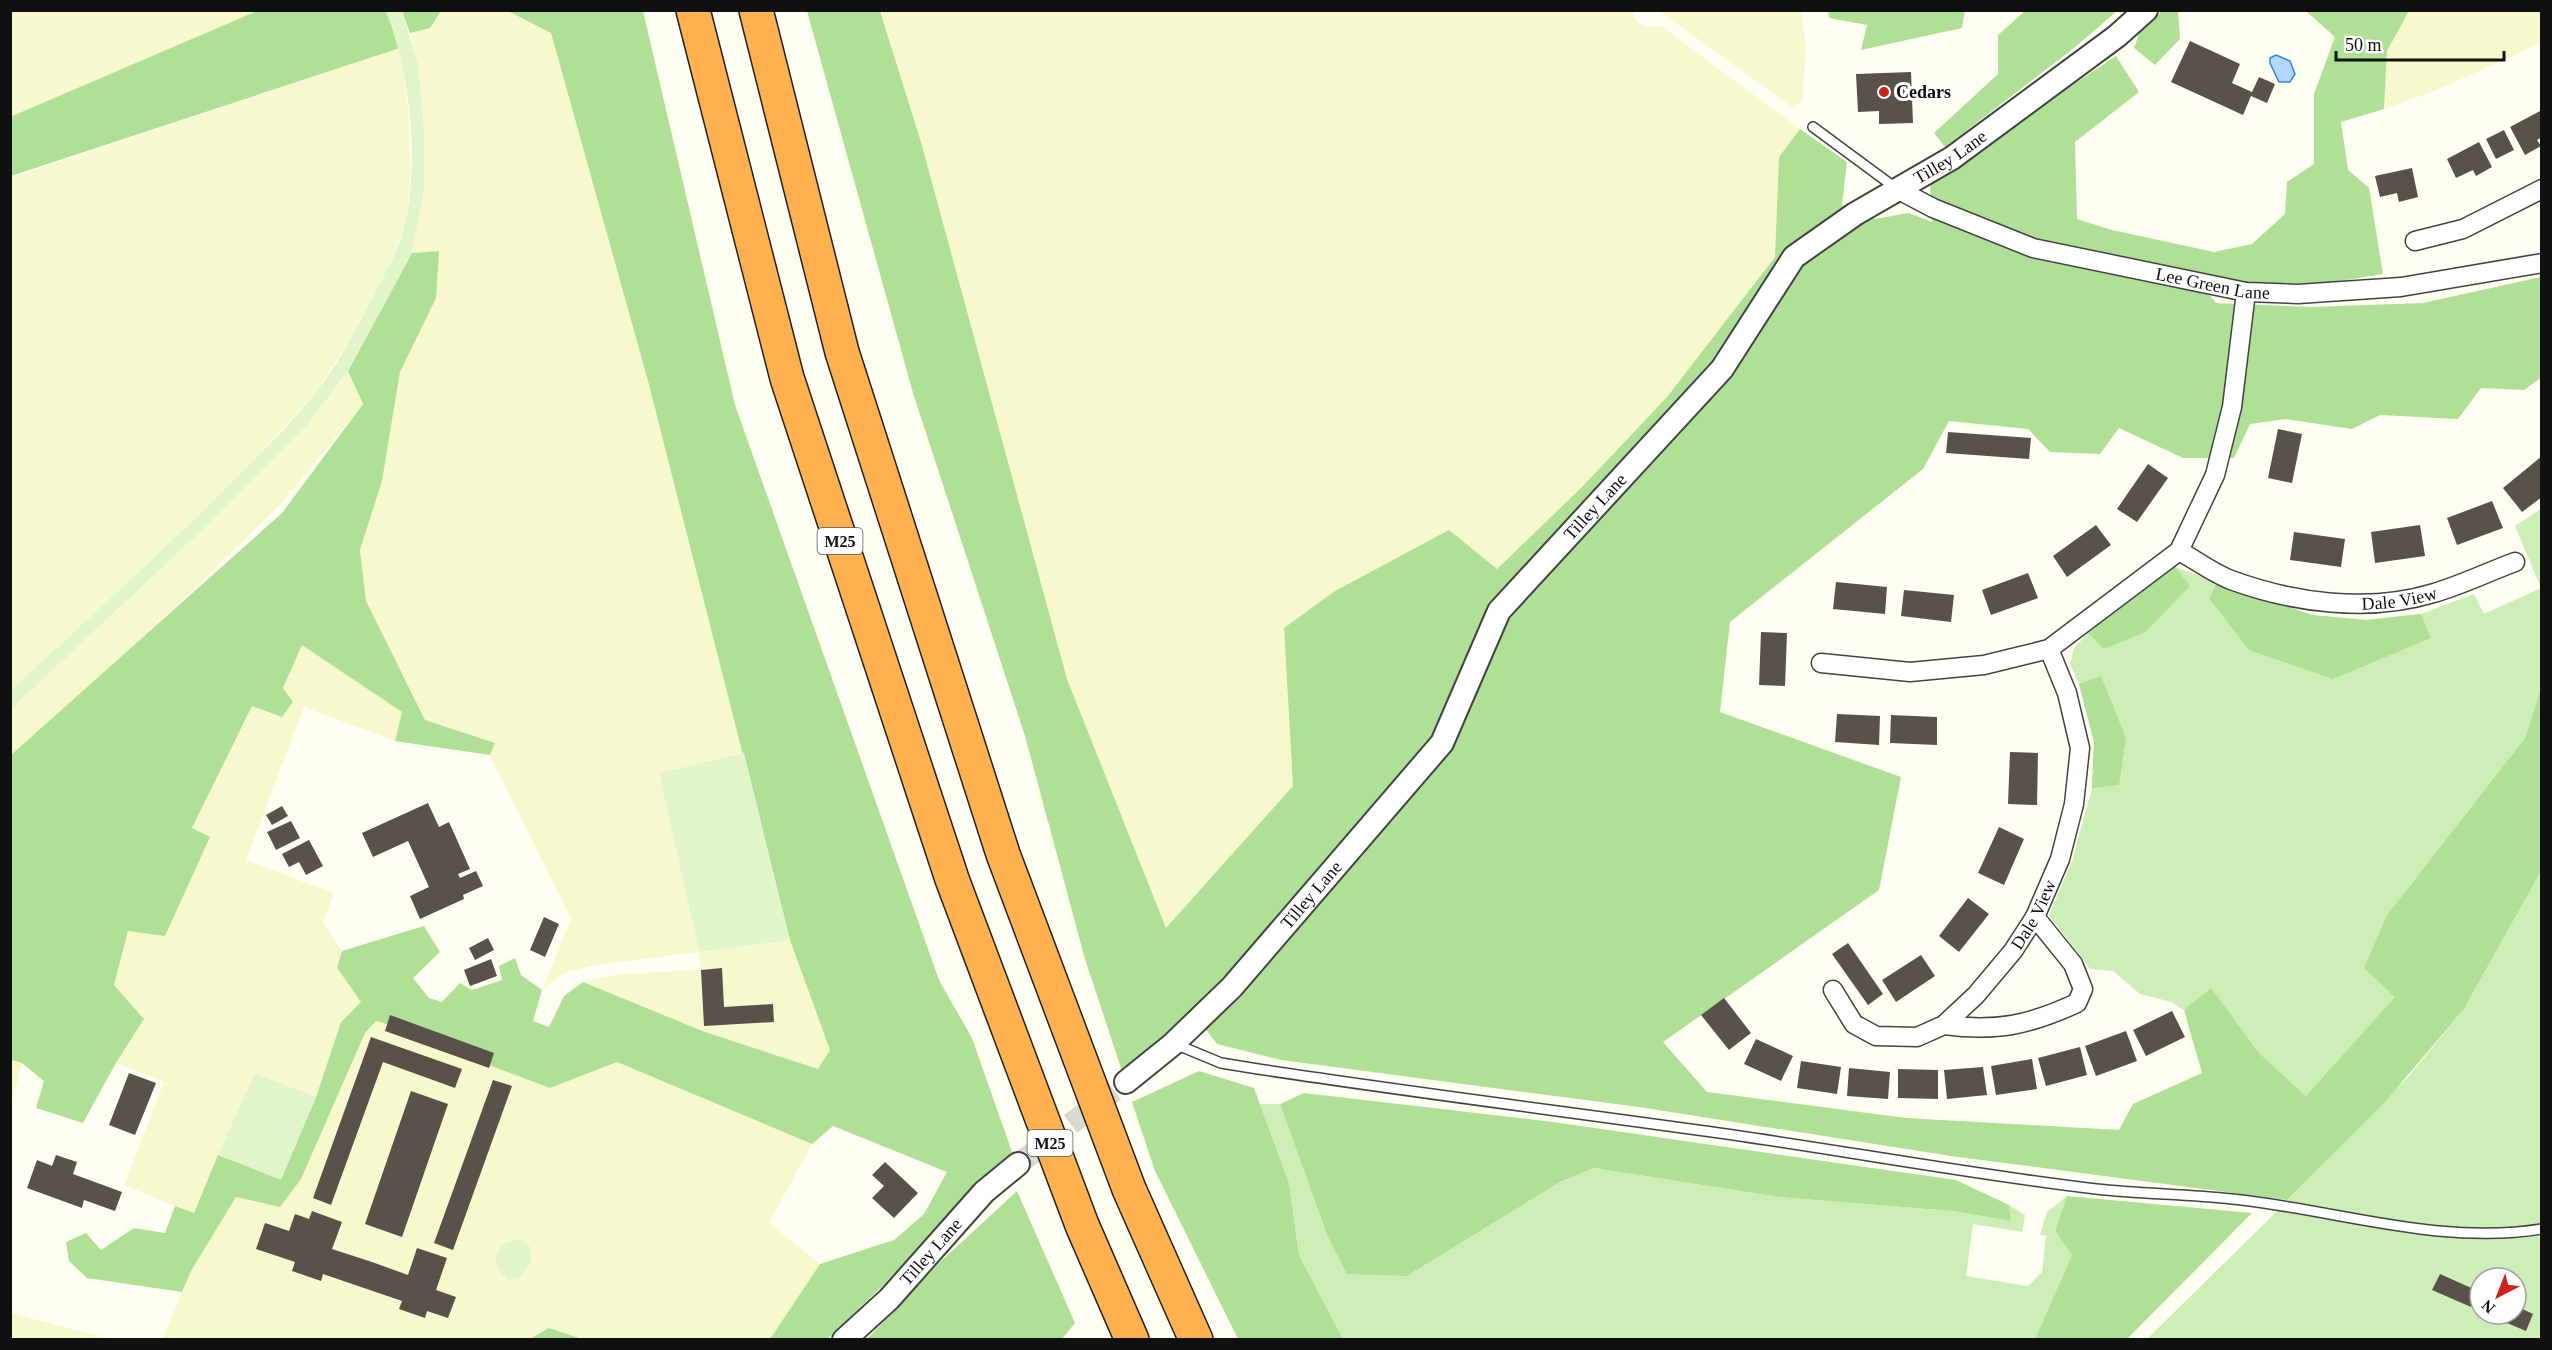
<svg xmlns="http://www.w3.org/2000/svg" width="2552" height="1350" font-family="Georgia,serif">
<rect width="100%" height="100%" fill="#fffef2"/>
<path fill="#f8f8cf" d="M 11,11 L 257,11 L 11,117 Z
M 441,11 L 508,11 L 551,33 L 648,381 L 744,753 L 659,773 L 699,952 L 790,940 L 831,1050 L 818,1070 L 705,1032 L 583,982 L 620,974 L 701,970 L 699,952 L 595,965 L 564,973 L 542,990 L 571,919 L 490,755 L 495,743 L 425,720 L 366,601 L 360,550 L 382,481 L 400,372 L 435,298 L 439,251 L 412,253 L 424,189 L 424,128 L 418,64 L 410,33 L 430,28 Z
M 880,11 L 1632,11 L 1636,21 L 1646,27 L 1661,26 L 1800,129 L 1779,157 L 1775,257 L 1667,397 L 1582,487 L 1497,569 L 1284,628 L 1293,786 L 1166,928 L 1067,679 L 921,142 Z
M 1659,11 L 1801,11 L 1806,47 L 1802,101 L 1792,107 Z
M 2409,11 L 2541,11 L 2541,43 L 2437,90 L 2384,109 L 2387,51 Z
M 400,48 L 408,105 L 411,173 L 406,222 L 390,265 L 355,332 L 316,392 L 256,458 L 161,552 L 11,690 L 11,178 Z
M 348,371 L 363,404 L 282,503 L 135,646 L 11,755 L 11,709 L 201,531 L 308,424 Z
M 302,644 L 402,712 L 395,741 L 304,707 L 246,860 L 334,893 L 323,922 L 342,951 L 337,969 L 361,1002 L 341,1022 L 316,1097 L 255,1073 L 193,1214 L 124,1185 L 164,1082 L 116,1063 L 144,1019 L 114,985 L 128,931 L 200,857 L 210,837 L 192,829 L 252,706 L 283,689 Z
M 376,1021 L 429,1037 L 486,1064 L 550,1088 L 617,1062 L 812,1144 L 769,1223 L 820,1264 L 770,1339 L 582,1340 L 549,1328 L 530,1340 L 162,1340 L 191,1271 L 236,1197 L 280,1207 L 365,1033 Z
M 11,1060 L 22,1063 L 11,1105 Z
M 11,1313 L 110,1339 L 11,1339 Z"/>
<path fill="#ceeeb7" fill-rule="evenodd" d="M 2541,509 L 2541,688 L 2525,738 L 2387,915 L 2396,997 L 2306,1096 L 2259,1053 L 2214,995 L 2184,1010 L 2171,1002 L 2140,994 L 2113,971 L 2090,969 L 2049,915 L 2072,861 L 2092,788 L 2094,742 L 2079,684 L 2070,664 L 2074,648 L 2088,633 L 2175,567 L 2312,615 L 2366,620 L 2421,614 L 2474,594 L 2484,614 L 2541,588 L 2515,526 Z
M 2541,871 L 2541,1339 L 2146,1340 L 2270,1218 L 2409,1076 L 2464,1009 ZM 2480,1278 L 2516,1278 L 2516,1314 L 2480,1314 Z
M 1260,1104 L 1280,1104 L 1327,1235 L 1407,1276 L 1560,1182 L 1594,1168 L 1779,1197 L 1952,1211 L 2011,1221 L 2009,1205 L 2025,1215 L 2022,1232 L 1973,1224 L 1966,1276 L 2028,1286 L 2042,1272 L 2046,1236 L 2040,1235 L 2047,1212 L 2067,1196 L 2055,1231 L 2072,1255 L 2035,1339 L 1343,1339 L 1299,1255 L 1289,1183 Z"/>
<path fill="#b0e095" d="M 257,11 L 386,11 L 400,48 L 11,176 L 10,117 Z
M 402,11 L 441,11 L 430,28 L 410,33 Z
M 508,11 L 643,11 L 735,405 L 939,980 L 972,1038 L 1012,1152 C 950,1213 892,1280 827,1339 L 770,1339 L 820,1264 L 894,1240 L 924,1214 L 947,1172 L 833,1126 L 812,1144 L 617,1062 L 550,1088 L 486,1064 L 429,1037 L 376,1021 L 365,1033 L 301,1179 L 280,1207 L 236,1197 L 191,1271 L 182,1292 L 87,1278 L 69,1261 L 66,1242 L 86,1233 L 101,1250 L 134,1228 L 165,1233 L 175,1206 L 194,1213 L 218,1155 L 281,1179 L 316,1097 L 341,1022 L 361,1002 L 337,968 L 342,951 L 424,926 L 440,952 L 413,978 L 429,998 L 442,1002 L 460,983 L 472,990 L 502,980 L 499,966 L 515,958 L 521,975 L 542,990 L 533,1021 L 549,1027 L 564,996 L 583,982 L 705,1032 L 818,1069 L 830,1050 L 790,940 L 648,381 L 551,33 Z
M 807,11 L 880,11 L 921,142 L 1067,679 L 1166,928 L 1293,786 L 1284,628 L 1335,591 L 1449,530 L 1497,569 L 1582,487 L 1667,397 L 1775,257 L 1779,157 L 1800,129 L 1847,162 L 1842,204 L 1857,222 L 1909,213 L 1932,222 L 1930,180 L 2116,56 L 2139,92 L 2075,142 L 2077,219 L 2112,230 L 2214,252 L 2252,244 L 2285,214 L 2287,182 L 2314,164 L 2314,94 L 2335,37 L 2306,11 L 2409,11 L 2387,51 L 2384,109 L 2341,122 L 2348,170 L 2369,188 L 2383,274 L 2304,287 L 2210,278 L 2207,292 L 2216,303 L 2312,307 L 2423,303 L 2541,277 L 2541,378 L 2524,390 L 2481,388 L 2458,419 L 2380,415 L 2352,429 L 2286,419 L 2250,424 L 2234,458 L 2183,458 L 2119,428 L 2100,454 L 2050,452 L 2028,429 L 1949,421 L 1923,469 L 1730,622 L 1720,712 L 1901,777 L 1879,890 L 1663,1042 L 1707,1092 L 1906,1118 L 2119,1130 L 2133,1104 L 2202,1073 L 2184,1010 L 2211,988 L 2259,1053 L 2306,1096 L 2395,997 L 2364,968 L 2387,915 L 2525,738 L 2541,688 L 2541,871 L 2464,1009 L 2385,1102 L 2287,1200 L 1951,1156 L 1639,1107 L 1281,1060 L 1217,1044 L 1192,1011 L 1122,1071 L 1085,959 L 1025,736 L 913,393 Z
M 1828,11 L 1828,10 L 1965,11 L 1962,28 L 1861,50 L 1867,25 L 1829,18 Z
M 2025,11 L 2117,11 L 2074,48 L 1945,147 L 1934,133 L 1998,74 L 1998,35 Z
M 2162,11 L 2181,11 L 2178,13 L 2180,39 L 2155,65 L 2134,48 L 2141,28 Z
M 439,251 L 436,298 L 400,372 L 382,481 L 360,550 L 366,601 L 425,720 L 495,743 L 490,755 L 395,741 L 402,712 L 302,645 L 283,688 L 293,702 L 282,717 L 252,706 L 192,828 L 210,837 L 165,936 L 128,931 L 114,985 L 144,1019 L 116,1063 L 83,1123 L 36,1108 L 44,1081 L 22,1063 L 11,1060 L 11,755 L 282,513 L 363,404 L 348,371 L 412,253 Z
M 2175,567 L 2190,586 L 2145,632 L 2104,649 L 2088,633 Z
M 2217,583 L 2312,615 L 2366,620 L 2421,614 L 2431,638 L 2333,679 L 2249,650 L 2209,598 Z
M 2101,676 L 2126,738 L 2119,785 L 2092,788 L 2094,742 L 2079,684 Z
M 1199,1071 L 1254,1088 L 1289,1183 L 1299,1255 L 1343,1339 L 1238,1339 L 1155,1171 L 1132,1102 Z
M 1304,1093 L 1553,1122 L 1956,1180 L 2009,1205 L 2011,1221 L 1952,1211 L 1779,1197 L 1594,1168 L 1560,1182 L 1407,1276 L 1347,1274 L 1327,1235 L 1280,1104 Z
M 1017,1191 L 1075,1323 L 1062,1339 L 866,1340 L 938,1264 Z
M 2067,1196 L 2252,1213 L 2127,1339 L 2035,1339 L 2072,1255 L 2055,1231 Z
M 549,1328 L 582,1339 L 530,1339 Z"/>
<path fill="#e2f4ca" d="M 386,11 L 402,11 L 418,64 L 424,128 L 424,189 L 412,253 L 348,371 L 308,424 L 201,531 L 11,709 L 11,690 C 78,628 147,566 213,501 C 248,466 285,431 316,392 C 339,363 357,328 374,295 C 386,272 401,246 406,220 C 419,152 410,75 386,11 Z
M 744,753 L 790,940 L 699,952 L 659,773 Z
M 255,1073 L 316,1097 L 281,1180 L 218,1155 Z
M 521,1239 L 530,1247 L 532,1261 L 519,1279 L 508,1280 C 488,1262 494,1243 521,1239 Z"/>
<path fill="#b2d9fb" stroke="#3287d9" stroke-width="1.5" d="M 2276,55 L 2290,61 L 2295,74 L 2290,82 L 2279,82 L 2270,63 L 2270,58 Z"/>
<path fill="#59524b" d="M 2190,41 L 2240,64 L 2232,83 L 2252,92 L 2259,77 L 2275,84 L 2267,103 L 2251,96 L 2243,115 L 2171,82 Z
M 1911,72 L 1913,123 L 1879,124 L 1879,111 L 1858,112 L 1856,74 Z
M 2542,110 L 2542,137 L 2537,140 L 2541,146 L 2525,155 L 2510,127 Z
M 2504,130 L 2514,150 L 2496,159 L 2486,139 Z
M 2479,142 L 2492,167 L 2476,176 L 2473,170 L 2456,178 L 2447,159 Z
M 2412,168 L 2418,197 L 2399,202 L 2397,193 L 2380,197 L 2375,176 Z
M 2278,429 L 2302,434 L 2292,483 L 2268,478 Z
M 1948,432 L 2031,438 L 2029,459 L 1946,453 Z
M 2542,456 L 2542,497 L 2522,512 L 2503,488 Z
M 2148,464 L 2168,478 L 2137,522 L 2117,509 Z
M 2492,501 L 2503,528 L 2457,545 L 2447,518 Z
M 2096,525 L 2111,545 L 2067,577 L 2053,556 Z
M 2420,525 L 2425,556 L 2375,563 L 2371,532 Z
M 2294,532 L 2345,539 L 2341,567 L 2290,560 Z
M 2028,573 L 2038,598 L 1991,615 L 1982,590 Z
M 1836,582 L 1887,587 L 1885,614 L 1833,609 Z
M 1904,590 L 1954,595 L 1951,622 L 1901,616 Z
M 1761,632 L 1787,633 L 1785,686 L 1759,685 Z
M 1837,714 L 1880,716 L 1879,745 L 1835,742 Z
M 1891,715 L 1937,717 L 1937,745 L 1890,743 Z
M 2010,752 L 2038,753 L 2037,805 L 2008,804 Z
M 428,803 L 439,827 L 449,822 L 470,869 L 458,874 L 460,878 L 476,871 L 483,886 L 463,895 L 464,899 L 420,919 L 410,896 L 429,887 L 408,841 L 373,857 L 362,833 Z
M 282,806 L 288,816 L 272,825 L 266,815 Z
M 291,821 L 300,838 L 276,850 L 267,832 Z
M 1999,827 L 2024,839 L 2004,885 L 1978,873 Z
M 309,840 L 323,866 L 306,875 L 299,862 L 289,867 L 282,854 Z
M 1968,898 L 1989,914 L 1959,952 L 1939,936 Z
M 544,917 L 559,924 L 545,957 L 530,950 Z
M 488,938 L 494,950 L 475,960 L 469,948 Z
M 1848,943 L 1883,994 L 1868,1005 L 1832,954 Z
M 1921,955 L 1935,976 L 1896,1002 L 1882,980 Z
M 491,959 L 497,976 L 470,986 L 464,970 Z
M 722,968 L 724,1007 L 773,1004 L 774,1022 L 704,1026 L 701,970 Z
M 1724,998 L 1751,1033 L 1729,1050 L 1701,1015 Z
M 2172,1011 L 2185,1037 L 2146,1056 L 2133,1030 Z
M 390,1015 L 494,1053 L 489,1068 L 385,1031 Z
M 2126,1031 L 2137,1061 L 2096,1076 L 2085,1046 Z
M 371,1037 L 462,1069 L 455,1088 L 383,1062 L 331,1205 L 313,1198 Z
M 1756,1039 L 1793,1056 L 1781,1081 L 1744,1064 Z
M 2080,1047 L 2087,1075 L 2046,1086 L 2038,1058 Z
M 2032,1059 L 2037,1089 L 1996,1095 L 1991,1066 Z
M 1801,1061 L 1841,1067 L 1837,1094 L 1797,1088 Z
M 1983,1067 L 1987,1095 L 1947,1099 L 1944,1070 Z
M 1849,1068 L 1890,1072 L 1888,1099 L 1847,1096 Z
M 1898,1069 L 1938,1070 L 1938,1099 L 1898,1098 Z
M 129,1073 L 156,1083 L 135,1135 L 109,1125 Z
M 493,1080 L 512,1086 L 453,1250 L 434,1243 Z
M 411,1091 L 448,1104 L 402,1237 L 365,1224 Z
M 56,1155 L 77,1162 L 73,1174 L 122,1192 L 115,1211 L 84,1200 L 82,1208 L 27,1188 L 37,1160 L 52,1166 Z
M 885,1162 L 918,1193 L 894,1218 L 872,1198 L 884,1186 L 872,1175 Z
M 312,1211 L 342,1222 L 332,1249 L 372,1262 L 408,1275 L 417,1248 L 447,1258 L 436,1290 L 456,1297 L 448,1318 L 427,1311 L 425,1318 L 399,1309 L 402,1301 L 323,1274 L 321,1281 L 292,1271 L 295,1262 L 256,1249 L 265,1223 L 289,1231 L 295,1214 L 309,1219 Z
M 2440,1274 L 2478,1291 L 2471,1307 L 2432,1290 Z
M 2516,1306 L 2533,1314 L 2526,1331 L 2495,1318 L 2497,1314 L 2516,1314 Z"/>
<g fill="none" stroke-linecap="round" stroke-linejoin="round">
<path stroke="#dbdad0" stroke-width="22" stroke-dasharray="22 11" stroke-linecap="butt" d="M 1018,1164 L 1126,1082"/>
<g stroke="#434343" stroke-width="12">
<path id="service" d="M 1813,127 L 1897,189
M 1175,1044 L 1221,1063 L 1258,1069 C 1402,1091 1546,1109 1690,1129 C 1826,1147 1960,1173 2096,1189 C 2141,1194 2187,1194 2232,1199 C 2334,1209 2439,1246 2542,1229"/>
</g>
<g stroke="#434343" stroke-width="21">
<g id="minor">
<path id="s1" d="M 1897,189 L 1933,208 L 2033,248 L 2246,292 L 2298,294 L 2401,287 L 2542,263"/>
<path d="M 2415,241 L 2463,229 L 2542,189"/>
<path id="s2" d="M 2179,551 C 2196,560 2213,573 2231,580 C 2294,603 2368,613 2434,593 C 2461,585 2488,572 2515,562"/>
<path d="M 1821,663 L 1910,672 L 1984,665 L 2049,649 L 2179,551 L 2215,475 L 2232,407 L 2246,292"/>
<path id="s3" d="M 1833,990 L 1854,1024 L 1876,1036 L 1917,1037 L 1944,1025 L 1976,995 L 2013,951 L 2035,917 L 2060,859 L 2074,804 L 2080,748 L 2067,693 L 2049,649"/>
<path d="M 1944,1025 C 1997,1032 2029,1025 2077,1003 L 2083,989 L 2073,964 L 2035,917"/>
</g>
</g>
<g stroke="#434343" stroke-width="26">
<g id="tertiary">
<path id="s4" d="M 1126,1082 L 1173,1044 L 1232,987 L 1442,743 L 1499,611 L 1722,369 L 1794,257 L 1855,214 L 1952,158 L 2117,36 L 2146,10"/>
<path id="s5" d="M 844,1340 L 889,1299 L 984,1192 L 1018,1164"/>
</g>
</g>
<g stroke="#212121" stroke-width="36">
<path id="motorway" d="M 693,10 L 787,378 L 952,879 L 1082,1225 L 1132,1340
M 756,10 L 842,352 L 1003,854 L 1129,1189 L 1196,1340"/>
</g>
<use href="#service" stroke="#fff" stroke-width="9"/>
<use href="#minor" stroke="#fff" stroke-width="18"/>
<use href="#tertiary" stroke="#fff" stroke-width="22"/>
<use href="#motorway" stroke="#ffb150" stroke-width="33"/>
</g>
<circle fill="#cd231a" stroke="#fff" stroke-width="2" cx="1884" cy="92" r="6"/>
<g text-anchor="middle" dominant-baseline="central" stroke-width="6" stroke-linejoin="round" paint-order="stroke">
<g fill="#fff" stroke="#585858" stroke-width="1.5">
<rect x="817.5" y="528" width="45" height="26" rx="4.5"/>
<rect x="1027.5" y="1130" width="45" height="26" rx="4.5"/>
</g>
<g font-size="16" font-weight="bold" fill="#101010">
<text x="840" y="541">M25</text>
<text x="1050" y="1143">M25</text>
</g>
<g font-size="18" font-weight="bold" fill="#101010" stroke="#fff" text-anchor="start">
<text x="1896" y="92">Cedars</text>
</g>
<g font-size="18" fill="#101010" stroke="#fff">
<text stroke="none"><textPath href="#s4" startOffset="1256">Tilley Lane</textPath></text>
<text stroke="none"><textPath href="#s1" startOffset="332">Lee Green Lane</textPath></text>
<text stroke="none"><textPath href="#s4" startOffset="750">Tilley Lane</textPath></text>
<text stroke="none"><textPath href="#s2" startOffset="231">Dale View</textPath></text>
<text stroke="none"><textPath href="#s4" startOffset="264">Tilley Lane</textPath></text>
<text stroke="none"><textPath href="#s3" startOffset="279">Dale View</textPath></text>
<text stroke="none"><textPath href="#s5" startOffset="124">Tilley Lane</textPath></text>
</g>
</g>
<rect width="2552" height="1350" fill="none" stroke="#101010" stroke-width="24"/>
<g transform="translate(2498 1296) rotate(222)"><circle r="28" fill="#ffffff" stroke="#9f9f9f" stroke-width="1.5"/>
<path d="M0-4.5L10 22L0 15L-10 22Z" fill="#cd231a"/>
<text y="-9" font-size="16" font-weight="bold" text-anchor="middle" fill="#101010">N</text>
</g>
<path d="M2336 51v9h168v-9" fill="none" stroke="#101010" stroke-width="3"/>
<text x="2345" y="51" font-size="18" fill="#101010" stroke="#ffffff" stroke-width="4.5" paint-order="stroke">50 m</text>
</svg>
